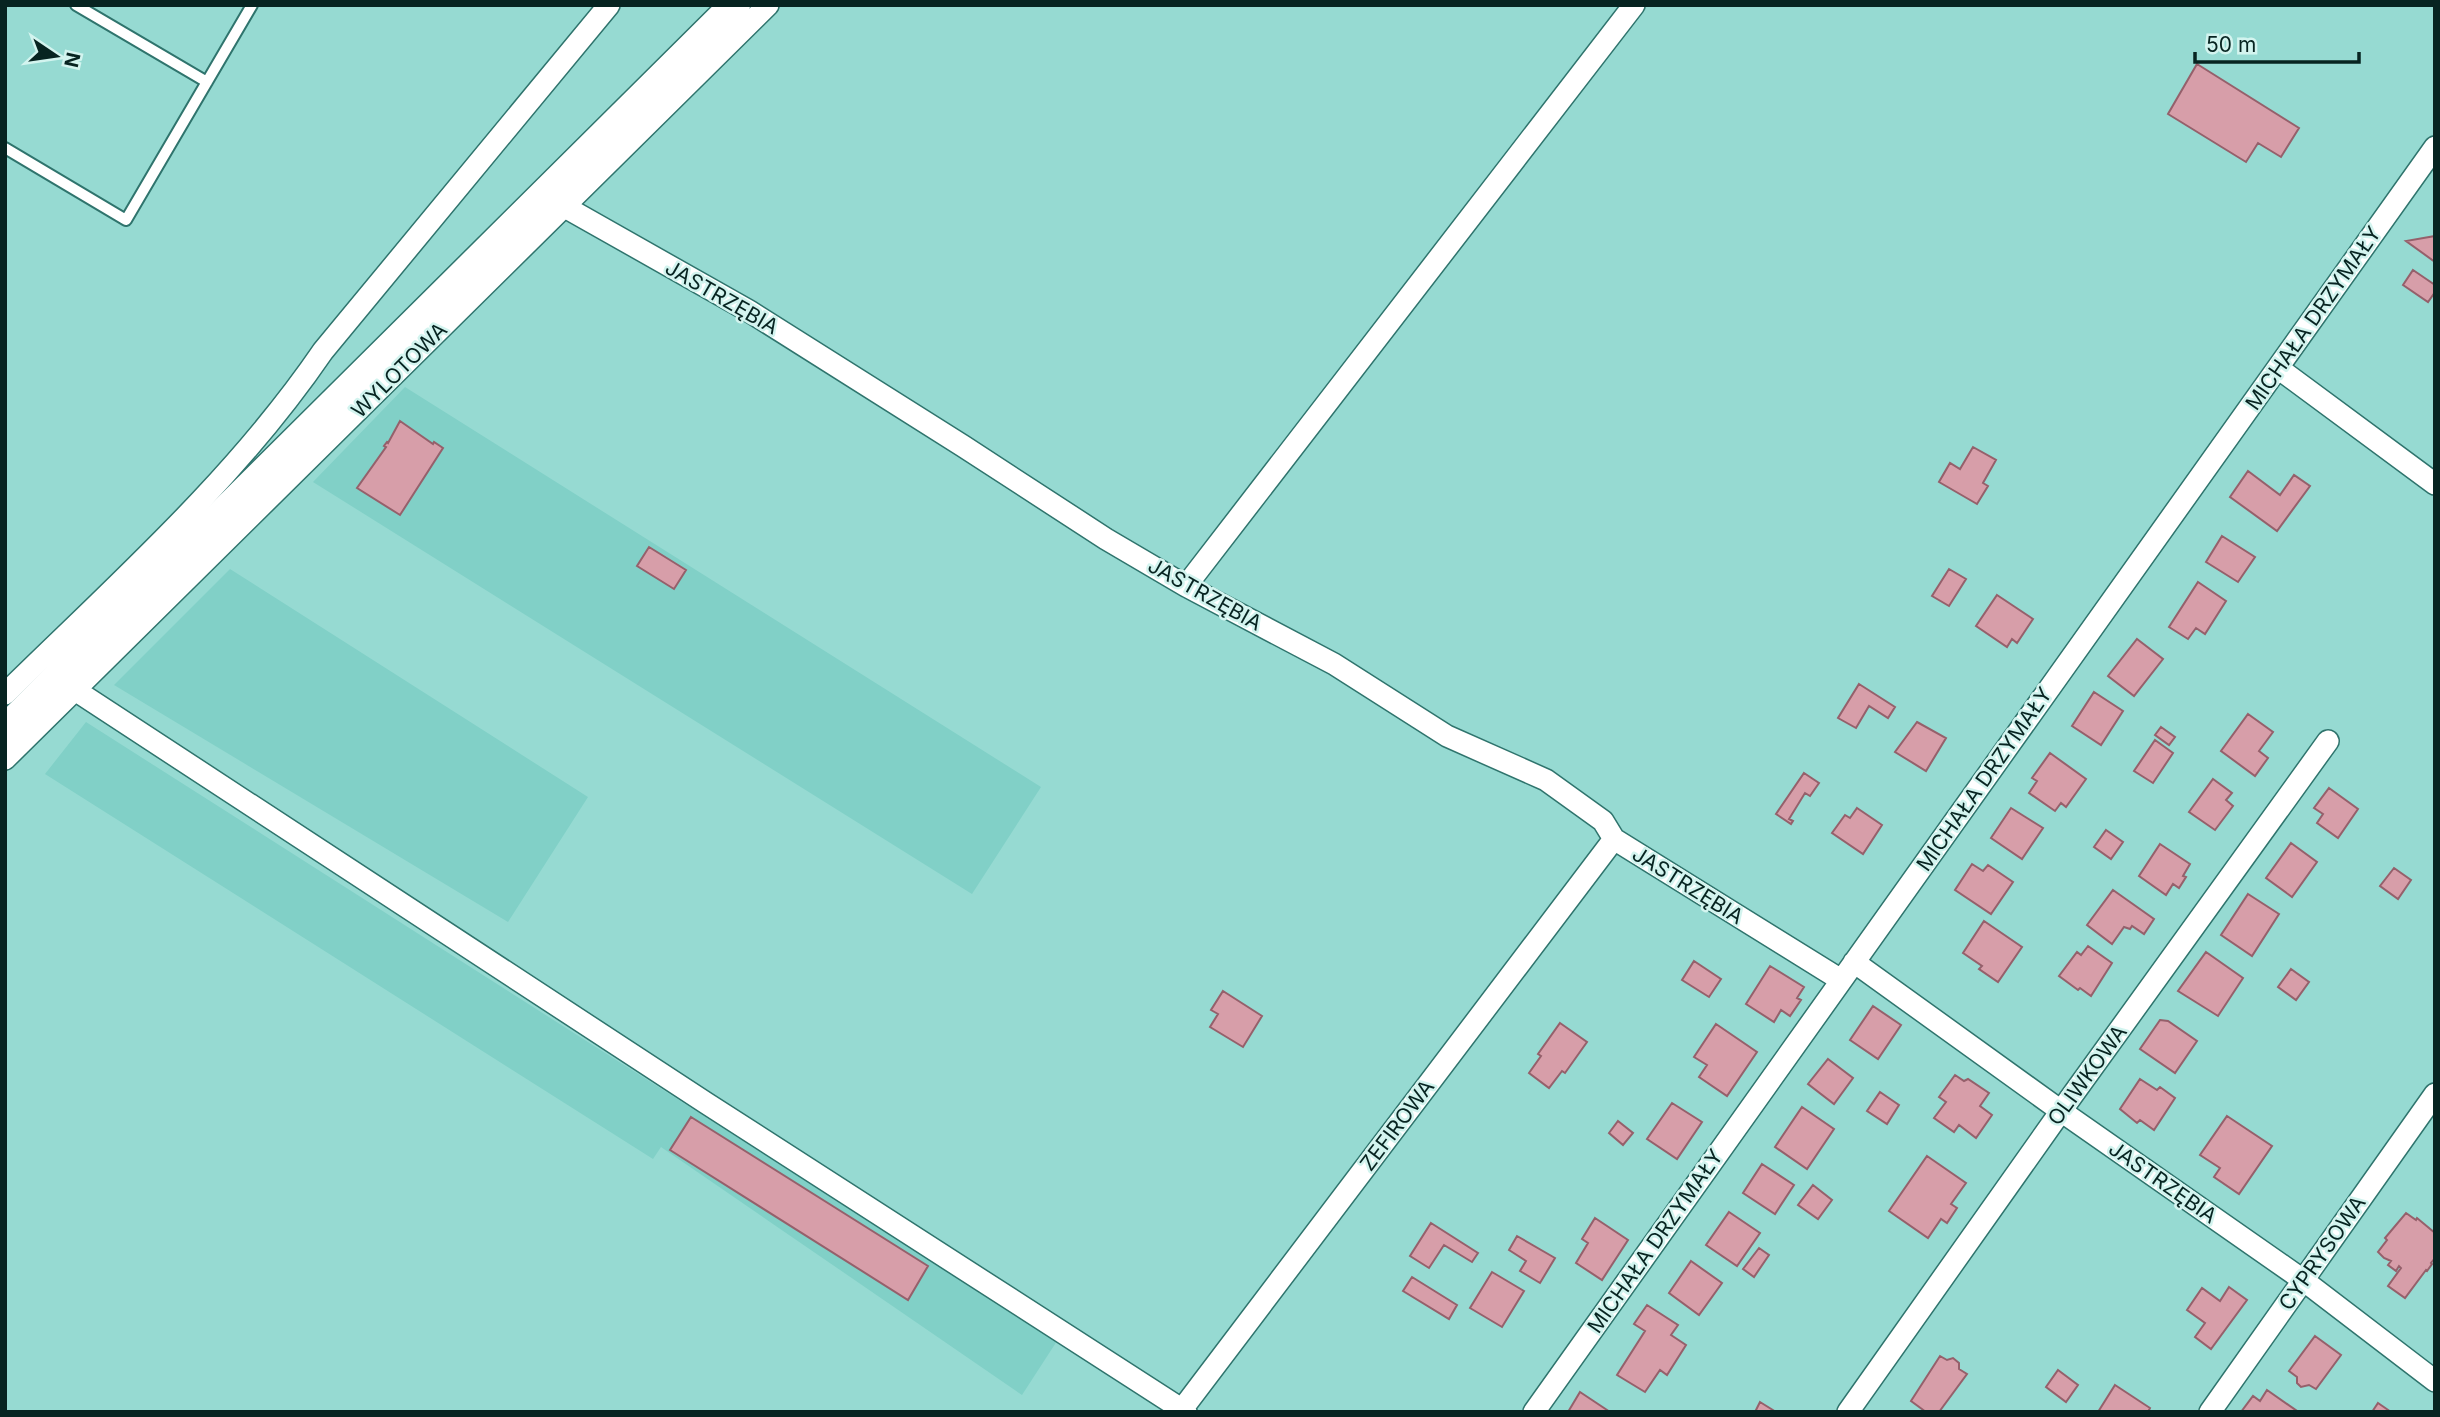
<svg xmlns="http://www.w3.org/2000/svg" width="2440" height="1417" font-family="Inter,sans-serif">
<rect width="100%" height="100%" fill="#96dad2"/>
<path fill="#81d0c7" d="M 405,387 L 1041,787 L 972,894 L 313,482 Z
M 230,569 L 588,797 L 508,922 L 114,685 Z
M 86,722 L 1057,1341 L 1022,1395 L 661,1147 L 653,1159 L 45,774 Z"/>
<path fill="#d79ea9" stroke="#95606b" stroke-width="2" d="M 2197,64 L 2299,128 L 2281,157 L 2258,143 L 2246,162 L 2168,114 Z
M 2435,236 L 2435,262 L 2406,241 Z
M 2413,270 L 2435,285 L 2435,292 L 2428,302 L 2403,285 Z
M 400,421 L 433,444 L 434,442 L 443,448 L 400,515 L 357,488 L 386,447 L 384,446 L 387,442 L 388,443 Z
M 1973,447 L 1996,460 L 1983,483 L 1988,486 L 1977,504 L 1939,482 L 1950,463 L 1960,469 Z
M 2248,471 L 2280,495 L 2294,475 L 2310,486 L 2277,531 L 2230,497 Z
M 2222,536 L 2255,557 L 2238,582 L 2206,562 Z
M 649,547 L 686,570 L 674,589 L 637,566 Z
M 1949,569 L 1966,579 L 1949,606 L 1932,596 Z
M 2198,582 L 2226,601 L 2205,634 L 2196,628 L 2188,639 L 2169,627 Z
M 1997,595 L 2033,619 L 2017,643 L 2012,639 L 2007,647 L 1976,626 Z
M 2137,639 L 2163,659 L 2134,696 L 2108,676 Z
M 1859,684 L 1895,707 L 1888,718 L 1869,706 L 1856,728 L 1838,718 Z
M 2094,692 L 2123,711 L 2101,745 L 2072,726 Z
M 2248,714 L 2273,732 L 2259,751 L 2268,758 L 2255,776 L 2221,751 Z
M 1917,722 L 1946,738 L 1926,771 L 1895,752 Z
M 2161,727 L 2175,737 L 2169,745 L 2155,735 Z
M 2155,740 L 2173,753 L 2153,783 L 2134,771 Z
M 2050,753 L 2086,779 L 2066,807 L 2061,803 L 2055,811 L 2029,793 L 2037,781 L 2032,778 Z
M 1804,773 L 1819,783 L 1810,796 L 1805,793 L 1789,819 L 1793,821 L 1791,824 L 1776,814 Z
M 2213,779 L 2232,793 L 2226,800 L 2233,806 L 2215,830 L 2189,812 Z
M 2329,788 L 2358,809 L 2338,838 L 2317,823 L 2323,814 L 2314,808 Z
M 1857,808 L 1882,825 L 1863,854 L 1832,833 L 1845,815 L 1850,818 Z
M 2011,808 L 2043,828 L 2022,859 L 1991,838 Z
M 2106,830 L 2123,842 L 2111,859 L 2094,847 Z
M 2291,843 L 2317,862 L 2292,897 L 2266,878 Z
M 2160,844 L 2190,864 L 2183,876 L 2186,877 L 2179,888 L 2173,884 L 2166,895 L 2139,876 Z
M 1972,864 L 1983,871 L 1988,865 L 2013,882 L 1991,914 L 1955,890 Z
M 2394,868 L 2411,880 L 2398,899 L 2380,886 Z
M 2113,890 L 2154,919 L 2144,934 L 2132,926 L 2130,929 L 2124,927 L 2112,944 L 2087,925 Z
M 2248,894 L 2279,914 L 2252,956 L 2221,935 Z
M 1984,921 L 2022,947 L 1998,982 L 1979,969 L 1982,966 L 1963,953 Z
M 2088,946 L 2112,963 L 2091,996 L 2080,988 L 2078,990 L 2059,976 L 2077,952 L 2081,955 Z
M 2206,952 L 2243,978 L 2218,1016 L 2178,991 Z
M 1694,961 L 1721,979 L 1709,997 L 1682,980 Z
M 1770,966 L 1804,987 L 1797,998 L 1801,1000 L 1790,1016 L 1781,1010 L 1774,1022 L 1746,1004 Z
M 2291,969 L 2309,982 L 2296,1000 L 2278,987 Z
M 1223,991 L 1262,1016 L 1243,1047 L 1210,1027 L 1218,1014 L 1211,1010 Z
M 1873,1006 L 1901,1025 L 1878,1059 L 1850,1040 Z
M 2160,1020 L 2168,1021 L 2197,1041 L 2175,1073 L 2140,1049 Z
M 1560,1023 L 1587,1042 L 1565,1073 L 1562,1071 L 1549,1088 L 1529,1073 L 1541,1056 L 1538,1054 Z
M 1716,1024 L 1757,1052 L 1727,1096 L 1699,1077 L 1707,1065 L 1694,1057 Z
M 1828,1059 L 1853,1078 L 1834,1104 L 1808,1084 Z
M 1955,1075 L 1964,1081 L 1968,1079 L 1989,1093 L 1980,1106 L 1992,1115 L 1976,1138 L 1959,1125 L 1954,1132 L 1934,1118 L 1946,1102 L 1939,1097 Z
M 2140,1079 L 2157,1090 L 2160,1087 L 2175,1098 L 2154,1130 L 2140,1120 L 2137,1123 L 2120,1109 Z
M 1880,1092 L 1899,1105 L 1887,1124 L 1867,1111 Z
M 1672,1103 L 1702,1122 L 1677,1159 L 1647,1139 Z
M 1802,1107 L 1834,1129 L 1807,1169 L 1775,1147 Z
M 2227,1116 L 2272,1146 L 2239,1194 L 2214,1177 L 2220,1168 L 2200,1155 Z
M 691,1117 L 928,1266 L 908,1300 L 670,1150 Z
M 1618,1121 L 1633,1133 L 1623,1145 L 1609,1133 Z
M 1927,1156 L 1966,1183 L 1951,1204 L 1957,1208 L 1947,1223 L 1941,1219 L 1928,1238 L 1889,1211 Z
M 1762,1164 L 1794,1185 L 1775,1214 L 1743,1193 Z
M 1813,1185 L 1832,1200 L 1818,1219 L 1798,1205 Z
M 1729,1212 L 1760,1233 L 1737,1266 L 1706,1245 Z
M 2406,1213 L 2416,1220 L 2417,1218 L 2435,1233 L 2435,1258 L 2431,1263 L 2432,1264 L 2427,1271 L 2426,1270 L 2405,1298 L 2388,1286 L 2401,1268 L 2399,1266 L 2396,1271 L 2388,1265 L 2391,1261 L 2384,1258 L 2378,1252 L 2387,1240 L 2385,1238 Z
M 1595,1218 L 1628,1240 L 1602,1280 L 1576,1263 L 1588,1243 L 1582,1239 Z
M 1431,1223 L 1478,1253 L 1472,1262 L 1444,1245 L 1429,1268 L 1410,1256 Z
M 1517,1236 L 1555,1258 L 1540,1283 L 1520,1271 L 1526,1261 L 1509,1250 Z
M 1759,1248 L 1769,1255 L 1754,1277 L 1743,1269 Z
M 1691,1261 L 1722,1283 L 1699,1315 L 1669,1293 Z
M 1492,1272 L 1524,1291 L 1502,1327 L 1470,1308 Z
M 1412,1277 L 1457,1305 L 1449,1319 L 1403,1291 Z
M 2229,1287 L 2247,1300 L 2211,1349 L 2195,1337 L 2205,1323 L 2187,1310 L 2202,1288 L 2220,1301 Z
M 1647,1305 L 1678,1325 L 1671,1335 L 1686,1345 L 1667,1375 L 1660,1370 L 1645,1392 L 1617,1375 L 1645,1331 L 1634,1324 Z
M 2315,1336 L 2341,1355 L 2316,1389 L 2309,1385 L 2301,1387 L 2297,1383 L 2297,1377 L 2289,1371 Z
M 1940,1356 L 1947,1360 L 1953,1358 L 1959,1363 L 1959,1369 L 1967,1374 L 1939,1412 L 1926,1412 L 1911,1401 Z
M 2058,1370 L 2078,1385 L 2066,1402 L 2046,1387 Z
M 2115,1385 L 2150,1408 L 2148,1412 L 2098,1412 Z
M 2267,1390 L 2297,1411 L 2296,1412 L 2241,1412 L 2253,1396 L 2260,1401 Z
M 1580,1392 L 1610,1412 L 1568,1412 Z
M 1760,1402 L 1776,1412 L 1755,1412 Z
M 2378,1403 L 2391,1412 L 2372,1412 Z"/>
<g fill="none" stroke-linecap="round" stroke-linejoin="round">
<g stroke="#2f746d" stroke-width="14">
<path id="lane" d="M 76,5 L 207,82
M 5,148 L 126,220 L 252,5"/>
</g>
<g stroke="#2f746d" stroke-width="24">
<path id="street" d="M 565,207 L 749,311 L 963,446 L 1106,539 L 1186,586 L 1334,664 L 1447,736 L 1546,780 L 1603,821 L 1614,839 L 1841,980
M 2278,368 L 2435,484
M 1186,586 L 1634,5
M 75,690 L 706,1103 L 1186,1412
M 5,694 C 116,585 235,480 323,351 L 609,5
M 5,759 L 768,5
M 1854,962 L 2061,1111 L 2303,1280 L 2435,1381
M 1180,1412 L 1614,839
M 1534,1412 L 2435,147
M 1848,1412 L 2061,1111 L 2328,741
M 2210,1412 L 2435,1094"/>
</g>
<g stroke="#2f746d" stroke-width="33">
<path id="secondary" d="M 5,730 L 735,5"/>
</g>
<use href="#lane" stroke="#fff" stroke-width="10"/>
<use href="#street" stroke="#fff" stroke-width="21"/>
<use href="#secondary" stroke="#fff" stroke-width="30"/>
</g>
<g text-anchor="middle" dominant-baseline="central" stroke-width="5" stroke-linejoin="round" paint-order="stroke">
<g font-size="21" fill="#072421" stroke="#d3f4ef">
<text transform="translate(722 297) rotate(30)">JASTRZĘBIA</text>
<text transform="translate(2313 318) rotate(-55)">MICHAŁA DRZYMAŁY</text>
<text transform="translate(399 370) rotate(-45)">WYLOTOWA</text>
<text transform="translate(1205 594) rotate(29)">JASTRZĘBIA</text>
<text transform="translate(1984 779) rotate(-55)">MICHAŁA DRZYMAŁY</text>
<text transform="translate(1688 885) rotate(32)">JASTRZĘBIA</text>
<text transform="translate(2087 1075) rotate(-54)">OLIWKOWA</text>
<text transform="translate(1397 1125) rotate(-53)">ZEFIROWA</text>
<text transform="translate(2163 1182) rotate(35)">JASTRZĘBIA</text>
<text transform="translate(1655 1241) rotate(-55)">MICHAŁA DRZYMAŁY</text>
<text transform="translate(2322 1253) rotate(-55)">CYPRYSOWA</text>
</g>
</g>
<rect width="2440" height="1417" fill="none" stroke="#072421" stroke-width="14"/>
<g transform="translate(56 56) rotate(103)" stroke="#d3f4ef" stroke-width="5" paint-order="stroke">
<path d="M0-5L12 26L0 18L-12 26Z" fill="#072421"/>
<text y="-10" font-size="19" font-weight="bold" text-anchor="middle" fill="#072421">N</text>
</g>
<path d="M2195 52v10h164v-10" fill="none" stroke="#072421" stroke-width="3.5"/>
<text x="2206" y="52" font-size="21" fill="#072421" stroke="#d3f4ef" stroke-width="5" paint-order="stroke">50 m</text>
</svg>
